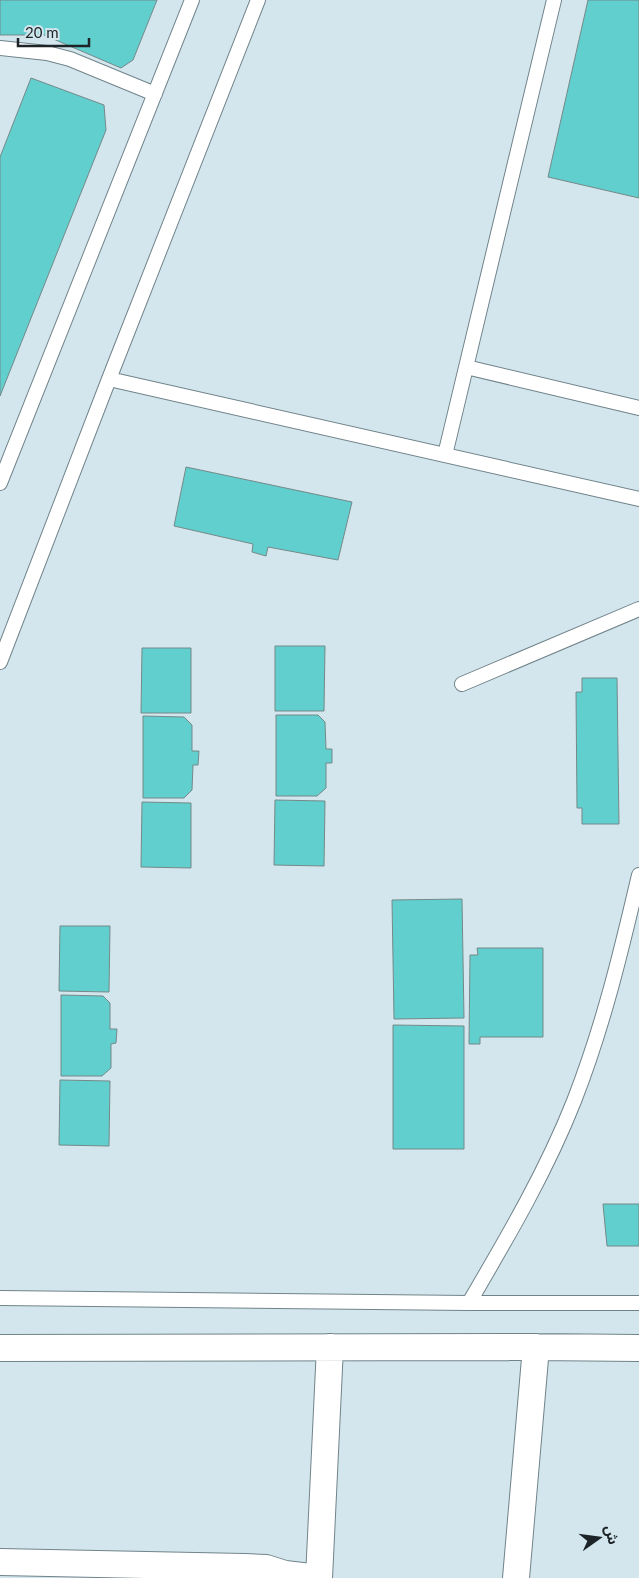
<svg xmlns="http://www.w3.org/2000/svg" width="639" height="1578" font-family="Lato,'Noto Sans Arabic',sans-serif">
<rect width="100%" height="100%" fill="#d3e6ee"/>
<path fill="#60cfce" stroke="#758989" d="M 0,0 L 157,0 L 133,60 L 121,68 L 44,35 L 0,35 Z
M 588,0 L 639,0 L 639,198 L 548,177 Z
M 31,78 L 104,105 L 106,130 L 0,396 L 0,157 Z
M 186,467 L 352,502 L 338,560 L 268,547 L 266,556 L 252,552 L 253,544 L 174,526 Z
M 275,646 L 325,646 L 324,711 L 275,711 Z
M 142,648 L 191,648 L 191,713 L 141,713 Z
M 582,678 L 617,678 L 619,824 L 582,824 L 582,808 L 577,808 L 576,692 L 582,692 Z
M 276,715 L 318,715 L 325,722 L 326,749 L 332,749 L 332,763 L 326,763 L 326,788 L 317,796 L 276,796 Z
M 143,716 L 184,717 L 192,725 L 192,751 L 199,751 L 198,765 L 193,765 L 192,790 L 184,798 L 143,798 Z
M 275,800 L 325,801 L 324,866 L 274,865 Z
M 142,802 L 191,803 L 191,868 L 141,867 Z
M 462,899 L 464,1018 L 394,1019 L 392,900 Z
M 60,926 L 110,926 L 109,992 L 59,991 Z
M 477,948 L 543,948 L 543,1037 L 480,1037 L 480,1044 L 469,1044 L 470,955 L 478,955 Z
M 61,995 L 103,996 L 110,1003 L 110,1029 L 117,1029 L 116,1043 L 111,1044 L 111,1068 L 102,1076 L 61,1076 Z
M 393,1025 L 464,1026 L 464,1149 L 393,1149 Z
M 60,1080 L 110,1081 L 109,1146 L 59,1145 Z
M 603,1204 L 639,1204 L 639,1246 L 607,1246 Z"/>
<g fill="none" stroke-linecap="round" stroke-linejoin="round">
<g stroke="#71838a" stroke-width="16">
<path id="lane" d="M 0,48 L 47,53 L 70,59 L 155,94
M 466,367 L 639,408
M 109,379 L 639,499
M 445,455 L 554,0
M 0,483 L 192,0
M 0,662 L 109,379 L 258,0
M 462,684 L 639,609
M 0,1298 L 469,1303 L 639,1303
M 469,1303 C 507,1238 546,1172 574,1101 C 603,1027 621,952 639,875"/>
</g>
<g stroke="#71838a" stroke-width="28">
<path id="street" d="M 0,1348 L 536,1347 L 639,1348
M 0,1562 L 244,1567 L 266,1568 L 285,1574 L 319,1578
M 319,1578 L 330,1347
M 516,1578 L 536,1347"/>
</g>
<use href="#lane" stroke="#fff" stroke-width="14"/>
<use href="#street" stroke="#fff" stroke-width="26"/>
</g>
<g transform="translate(599 1538) rotate(76)" stroke="#d3e6ee" stroke-width="4" paint-order="stroke">
<path d="M0-4L9 19L0 12L-9 19Z" fill="#1d2427"/>
<text y="-8" font-size="14" font-weight="bold" text-anchor="middle" fill="#1d2427">ش</text>
</g>
<path d="M18 38v8h71v-8" fill="none" stroke="#1d2427" stroke-width="2.5"/>
<text x="25" y="38" font-size="15" fill="#1d2427" stroke="#d3e6ee" stroke-width="4" paint-order="stroke">20 m</text>
</svg>
